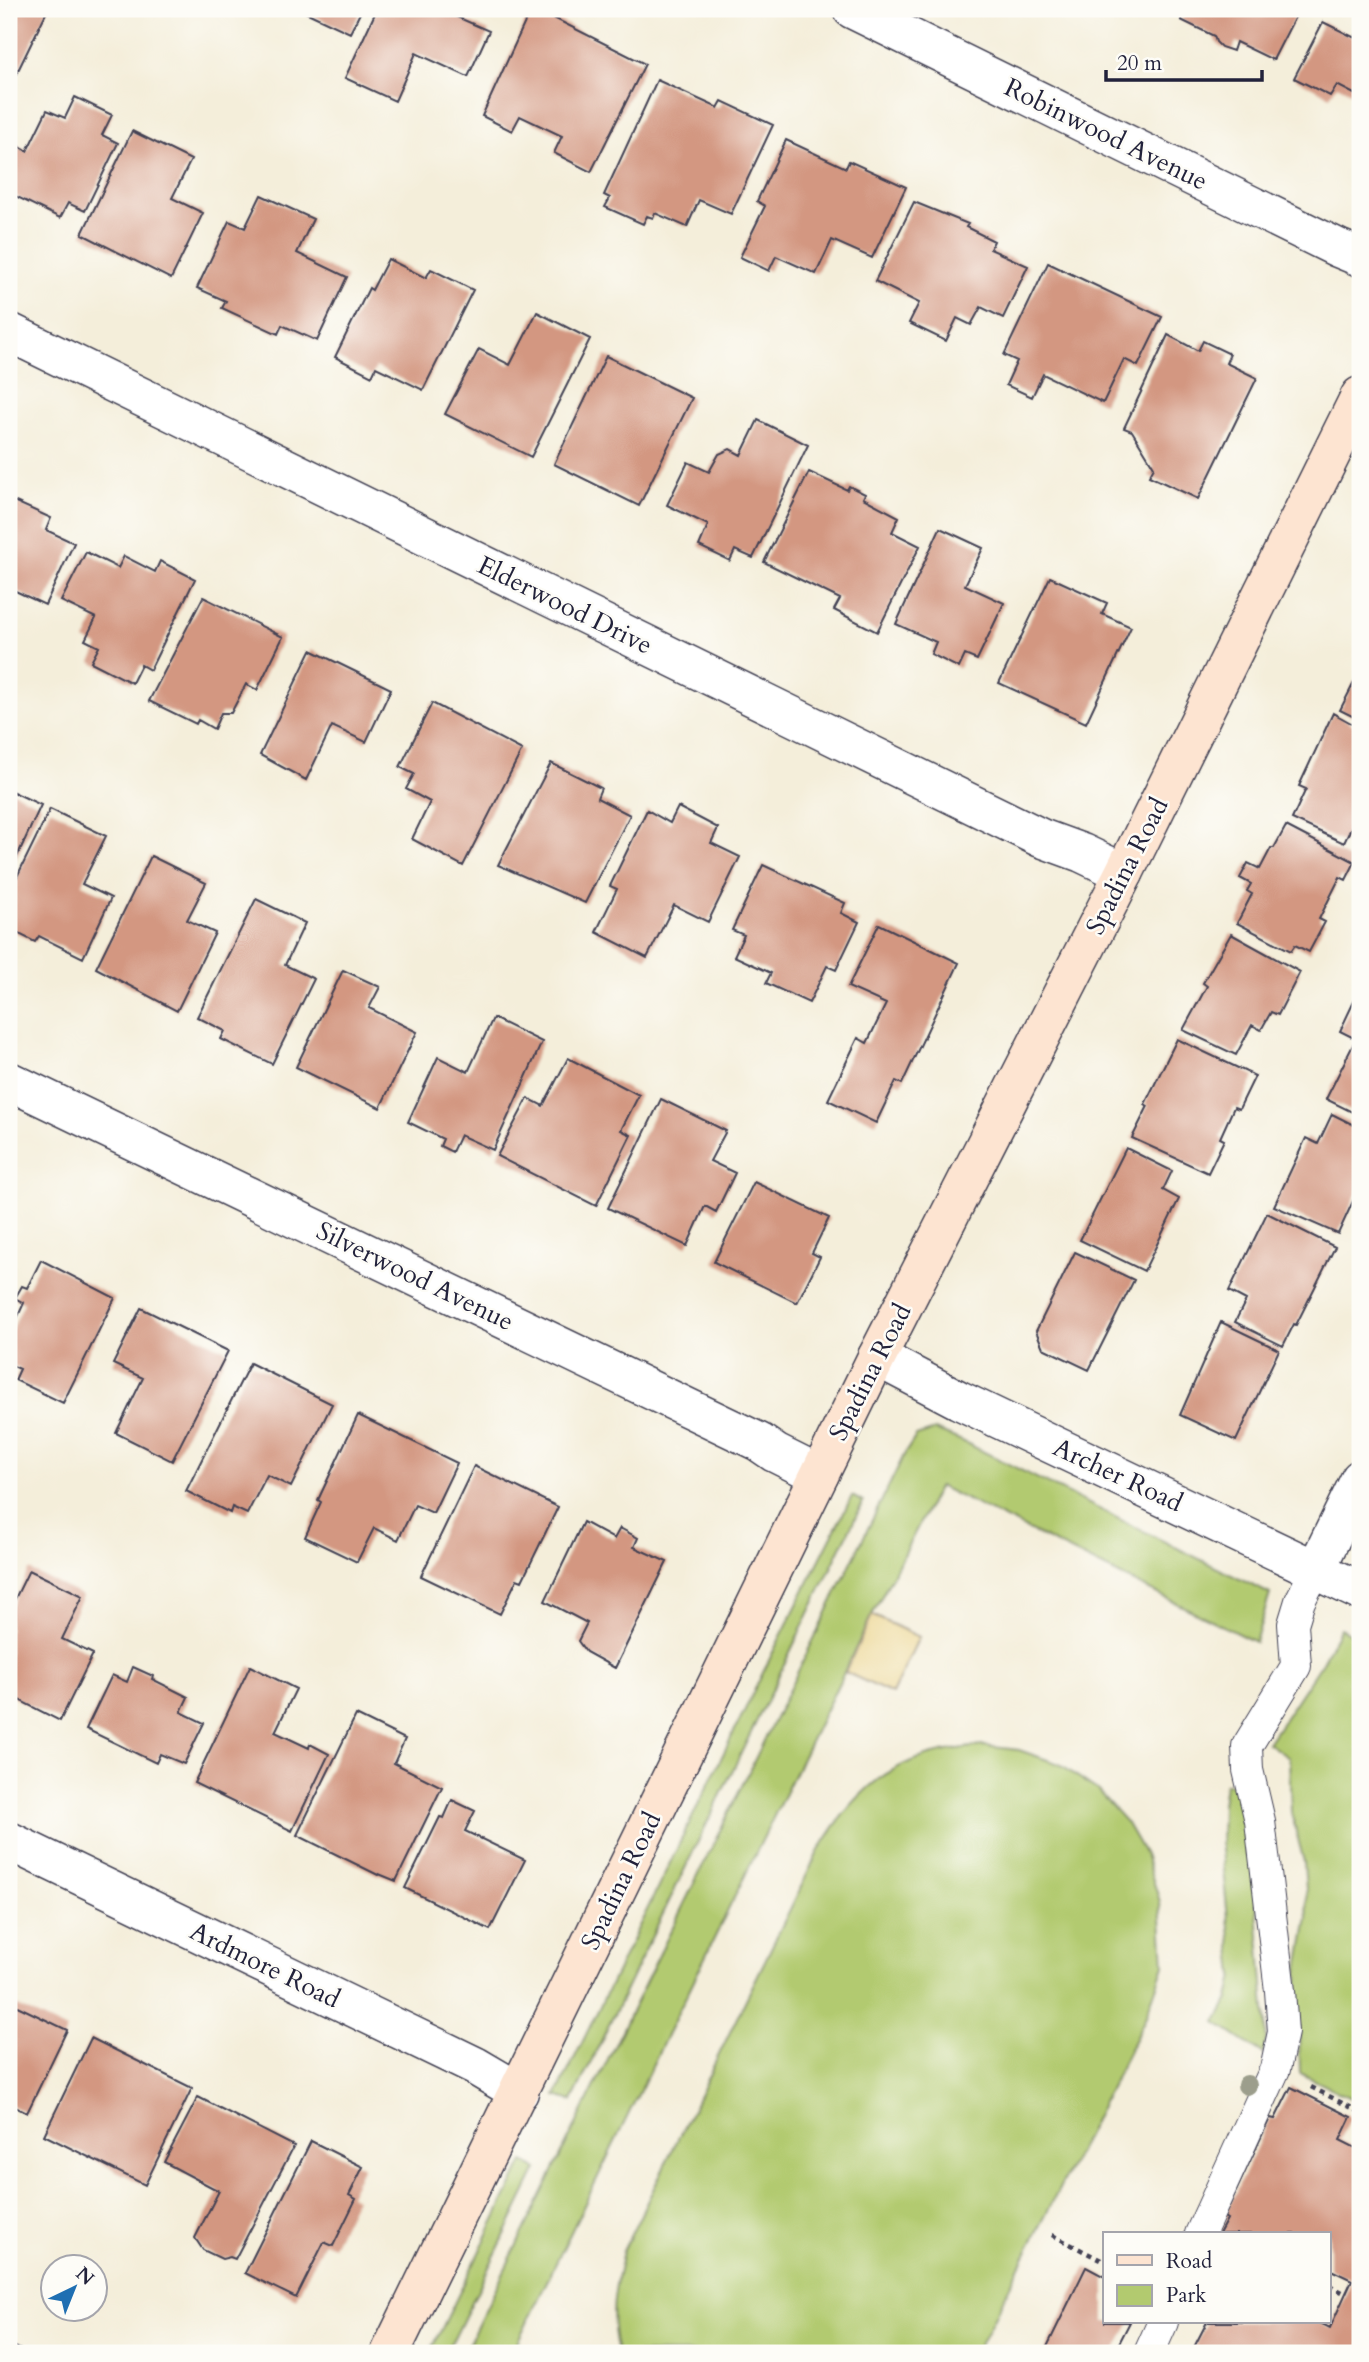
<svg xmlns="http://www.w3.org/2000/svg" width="1369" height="2362" font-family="Cardo,serif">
<rect width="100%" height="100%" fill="#fdfcf7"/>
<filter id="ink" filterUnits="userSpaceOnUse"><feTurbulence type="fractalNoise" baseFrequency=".0143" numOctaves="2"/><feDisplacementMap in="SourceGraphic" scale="14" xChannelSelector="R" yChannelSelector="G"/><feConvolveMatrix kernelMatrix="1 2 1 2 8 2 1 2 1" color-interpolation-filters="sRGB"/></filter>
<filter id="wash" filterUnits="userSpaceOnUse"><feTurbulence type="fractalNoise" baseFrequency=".00686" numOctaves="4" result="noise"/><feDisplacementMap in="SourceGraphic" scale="28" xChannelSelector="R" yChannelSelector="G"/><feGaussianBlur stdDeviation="1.57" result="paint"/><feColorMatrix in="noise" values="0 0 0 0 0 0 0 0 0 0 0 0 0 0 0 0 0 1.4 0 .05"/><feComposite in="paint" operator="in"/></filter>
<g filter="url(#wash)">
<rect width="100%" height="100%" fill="#f4eeda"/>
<path fill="#b2ca6f" stroke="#6a7655" stroke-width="2" d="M 935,1430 L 962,1441 L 1270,1594 L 1255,1642 L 939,1486 L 872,1615 L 512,2353 L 464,2353 L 904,1455 L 916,1436 Z
M 852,1496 L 863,1502 L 572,2101 L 556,2096 L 777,1644 Z
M 1340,1628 L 1360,1639 L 1360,2103 L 1300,2073 L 1298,1973 L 1308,1918 L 1304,1862 L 1291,1812 L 1289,1758 L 1268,1743 L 1322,1662 Z
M 984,1746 L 1019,1750 L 1059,1764 L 1097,1790 L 1126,1822 L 1145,1855 L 1160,1902 L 1164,1965 L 1144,2021 L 976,2353 L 618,2353 C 609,2313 614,2290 623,2251 L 818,1852 C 860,1781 900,1752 984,1746 Z
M 1225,1784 L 1239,1784 L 1254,1873 L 1266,2022 L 1266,2040 L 1263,2054 L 1216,2023 L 1229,1999 L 1234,1976 L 1221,1850 L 1222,1804 Z
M 523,2162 L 537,2169 L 447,2353 L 430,2353 Z"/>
<path fill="#eeda9e" stroke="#887e6c" stroke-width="2" d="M 872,1615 L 919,1637 L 892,1694 L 845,1672 Z"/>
<g id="blocks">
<path fill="#d39781" d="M 9,9 L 48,9 L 9,89 Z
M 299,9 L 362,9 L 350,33 Z
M 377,9 L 439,9 L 489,31 L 468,77 L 416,53 L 395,101 L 345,78 Z
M 531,9 L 536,9 L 645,64 L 591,172 L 554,153 L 562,136 L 520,116 L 512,131 L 482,116 Z
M 1186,9 L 1299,9 L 1273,60 L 1236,42 L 1233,51 L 1221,47 L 1216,42 L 1214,36 L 1181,20 Z
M 1323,22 L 1355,38 L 1360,27 L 1360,97 L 1337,85 L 1330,96 L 1294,78 Z
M 657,80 L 718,108 L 722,101 L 773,125 L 731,214 L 699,200 L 687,227 L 655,213 L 653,218 L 647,216 L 643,224 L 605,207 L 610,198 L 604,195 Z
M 75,97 L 112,115 L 102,135 L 118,143 L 85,211 L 68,203 L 60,218 L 9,193 L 9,141 L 27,151 L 47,110 L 65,118 Z
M 132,131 L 191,160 L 172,198 L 203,213 L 171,279 L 82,234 Z
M 786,140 L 846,168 L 849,161 L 906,187 L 872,258 L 832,240 L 816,274 L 776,256 L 769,271 L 740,257 L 765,206 L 757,201 Z
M 261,195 L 313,219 L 297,253 L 347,277 L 317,341 L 282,325 L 278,334 L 222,308 L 226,301 L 197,288 L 229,221 L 245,228 Z
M 914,202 L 968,224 L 966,227 L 994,241 L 990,249 L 1028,266 L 1003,318 L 981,307 L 971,325 L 957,318 L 946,341 L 909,323 L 919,303 L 875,281 Z
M 388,259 L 426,278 L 431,269 L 473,290 L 423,390 L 376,367 L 372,376 L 335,357 L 369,288 L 372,290 Z
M 1048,263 L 1162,317 L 1138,366 L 1124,359 L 1103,403 L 1043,374 L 1032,397 L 1006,385 L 1017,361 L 1004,355 Z
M 537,312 L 590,339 L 531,457 L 445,414 L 479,349 L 510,365 Z
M 1168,335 L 1198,351 L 1203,341 L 1230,354 L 1226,363 L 1257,378 L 1198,499 L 1149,476 L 1154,467 L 1132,431 L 1124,428 Z
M 606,356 L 692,398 L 639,506 L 554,464 Z
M 758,420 L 808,445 L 753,558 L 735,550 L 730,561 L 699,546 L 708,525 L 667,505 L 688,462 L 709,472 L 719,454 L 730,449 L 741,455 Z
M 809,472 L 847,490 L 849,486 L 865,494 L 863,498 L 899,517 L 892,532 L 920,546 L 877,632 L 834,610 L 840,599 L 764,562 Z
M 9,499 L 51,518 L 46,530 L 74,543 L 45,605 L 9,588 Z
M 940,528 L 983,548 L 965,585 L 1004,603 L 977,660 L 965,655 L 959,668 L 931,654 L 936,642 L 896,624 Z
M 86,552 L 118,568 L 124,556 L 155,572 L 160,561 L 195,579 L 150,670 L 141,665 L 132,683 L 91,662 L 99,647 L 85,640 L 96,618 L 61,601 Z
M 1050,577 L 1107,603 L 1102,614 L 1131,627 L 1086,723 L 999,683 Z
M 203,597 L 283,637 L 257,690 L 246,684 L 231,713 L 221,713 L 214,729 L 198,720 L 196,724 L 149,701 Z
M 311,650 L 391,689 L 366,742 L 332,726 L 306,780 L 260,755 Z
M 1360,671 L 1360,720 L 1340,710 Z
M 432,703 L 522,750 L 463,866 L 412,839 L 430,802 L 406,789 L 414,774 L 400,767 Z
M 1333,713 L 1360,728 L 1360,809 L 1344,843 L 1292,819 L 1306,789 L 1299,786 Z
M 551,763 L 601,788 L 597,798 L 630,815 L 585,903 L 498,865 Z
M 9,790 L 41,805 L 9,874 Z
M 678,807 L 718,828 L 711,843 L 740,857 L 708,922 L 674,905 L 647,958 L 596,932 L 617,889 L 610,886 L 647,810 L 670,823 Z
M 50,809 L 106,836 L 82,884 L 111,898 L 83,958 L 39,936 L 35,942 L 9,929 L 9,893 Z
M 1286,826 L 1355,862 L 1346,880 L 1340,877 L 1319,919 L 1325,922 L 1309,952 L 1295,945 L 1291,951 L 1237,923 L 1252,894 L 1247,891 L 1251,884 L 1240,878 L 1248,863 L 1260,869 L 1271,848 L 1274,848 Z
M 151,856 L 206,883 L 187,920 L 215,933 L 177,1011 L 96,968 Z
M 763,865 L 845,903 L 841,913 L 859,922 L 836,970 L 827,966 L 809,1003 L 766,983 L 771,973 L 734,956 L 744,935 L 732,930 Z
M 256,899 L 305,923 L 285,965 L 314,979 L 272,1064 L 221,1039 L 225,1031 L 197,1017 Z
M 879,924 L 959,963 L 902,1084 L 896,1081 L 876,1123 L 828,1100 L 858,1038 L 867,1043 L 886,1004 L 848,987 Z
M 1231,934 L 1300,972 L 1278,1015 L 1271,1012 L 1261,1030 L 1252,1025 L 1236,1055 L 1183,1030 L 1207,986 L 1203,983 Z
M 343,970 L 380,987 L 369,1008 L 417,1032 L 380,1108 L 296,1067 Z
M 1358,993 L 1360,994 L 1360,1116 L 1326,1099 L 1356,1039 L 1340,1031 Z
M 493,1018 L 542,1042 L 493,1150 L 460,1135 L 452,1152 L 440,1146 L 443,1139 L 408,1122 L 438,1057 L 468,1072 Z
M 1177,1039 L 1255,1076 L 1239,1109 L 1234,1107 L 1220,1138 L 1224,1140 L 1208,1173 L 1132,1138 L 1148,1106 L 1145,1104 Z
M 568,1058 L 639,1095 L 621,1130 L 631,1135 L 596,1206 L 497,1156 L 528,1098 L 543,1106 Z
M 661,1099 L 726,1131 L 710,1161 L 735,1173 L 716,1212 L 705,1206 L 687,1246 L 608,1208 Z
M 1332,1114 L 1360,1128 L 1360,1186 L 1338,1234 L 1274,1206 L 1306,1138 L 1318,1144 Z
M 1126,1148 L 1172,1171 L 1163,1190 L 1179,1199 L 1144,1271 L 1080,1240 Z
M 754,1182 L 829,1218 L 812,1253 L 820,1257 L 797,1303 L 714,1262 Z
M 1267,1213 L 1335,1247 L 1296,1325 L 1294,1324 L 1283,1346 L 1235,1322 L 1246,1300 L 1229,1291 Z
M 1075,1252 L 1134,1280 L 1089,1370 L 1043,1348 L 1036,1331 Z
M 41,1260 L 115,1298 L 63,1403 L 15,1380 L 20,1369 L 9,1364 L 9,1336 L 24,1303 L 15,1298 L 22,1286 L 27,1288 Z
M 141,1308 L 228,1351 L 172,1461 L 116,1433 L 143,1378 L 113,1364 Z
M 1221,1322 L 1279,1350 L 1236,1441 L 1180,1415 Z
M 250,1363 L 332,1404 L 291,1487 L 267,1475 L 247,1514 L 232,1507 L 230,1513 L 186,1491 Z
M 358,1415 L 457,1463 L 433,1513 L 415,1505 L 398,1540 L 374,1528 L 357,1562 L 305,1537 L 321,1502 L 318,1500 Z
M 474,1466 L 558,1507 L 522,1581 L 517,1579 L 500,1614 L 421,1576 Z
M 583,1522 L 614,1539 L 620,1528 L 638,1538 L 634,1547 L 667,1562 L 615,1668 L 586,1652 L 578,1641 L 587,1623 L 545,1601 Z
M 29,1570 L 83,1596 L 62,1639 L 93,1654 L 60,1721 L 9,1695 L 9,1611 Z
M 250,1666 L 296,1689 L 275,1732 L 309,1748 L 310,1744 L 329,1754 L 292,1831 L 194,1783 Z
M 133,1667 L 153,1676 L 152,1679 L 188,1697 L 181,1712 L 204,1723 L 184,1764 L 160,1754 L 156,1763 L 86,1729 L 112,1675 L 127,1682 Z
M 356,1715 L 405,1739 L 394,1763 L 442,1787 L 396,1881 L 379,1874 L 378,1875 L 297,1835 Z
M 452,1800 L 475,1811 L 465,1831 L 525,1860 L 490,1930 L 405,1888 L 440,1817 L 444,1818 Z
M 9,2002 L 67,2030 L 27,2113 L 9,2104 Z
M 91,2038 L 192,2088 L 145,2185 L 44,2135 Z
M 1291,2087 L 1351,2117 L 1340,2140 L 1360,2150 L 1360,2353 L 1191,2353 L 1207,2322 L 1318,2322 L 1330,2328 L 1352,2280 L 1329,2269 L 1329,2234 L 1219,2234 L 1227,2219 L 1224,2217 L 1270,2118 L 1275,2119 Z
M 198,2097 L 294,2146 L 235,2259 L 230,2257 L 222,2259 L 203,2250 L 195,2238 L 219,2191 L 164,2162 Z
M 311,2141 L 363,2167 L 349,2195 L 356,2199 L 333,2246 L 324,2242 L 296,2298 L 245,2273 Z
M 1086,2267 L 1105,2277 L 1105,2322 L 1130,2322 L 1114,2353 L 1044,2353 Z
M 9,2344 L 27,2353 L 9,2353 Z"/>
</g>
</g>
<g filter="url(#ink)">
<use href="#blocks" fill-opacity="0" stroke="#424153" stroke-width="2"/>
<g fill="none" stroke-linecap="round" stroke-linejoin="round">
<g stroke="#424153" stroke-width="32">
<path id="lane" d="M 1200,2234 L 1275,2069 L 1283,2032 L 1280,1991 L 1260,1821 L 1248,1770 L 1247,1746 L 1296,1666 L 1293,1624 L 1300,1601 L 1316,1569
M 1149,2353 L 1163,2322"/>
</g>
<g stroke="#424153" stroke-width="41">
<path id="street" d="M 852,9 L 1338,248 L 1360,257
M 9,332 L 1041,838 L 1082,853 L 1124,873
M 9,1081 L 759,1442 L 775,1453 L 819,1475
M 877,1357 L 959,1400 L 1360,1591
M 1316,1569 L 1360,1479
M 9,1841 L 475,2066 L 519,2092"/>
</g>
<g stroke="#424153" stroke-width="41">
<path id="secondary" d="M 390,2353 L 877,1357 L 1124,873 L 1360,396"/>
</g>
<path stroke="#424153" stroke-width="4.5" stroke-dasharray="5 5" stroke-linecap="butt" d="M 1311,2087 L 1360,2112
M 1052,2235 L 1105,2262
M 1329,2285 L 1346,2294"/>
<use href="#lane" stroke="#fff" stroke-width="30"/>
<use href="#street" stroke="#fff" stroke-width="38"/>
<use href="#secondary" stroke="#fde4d1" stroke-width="38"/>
</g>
<circle fill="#9c9e8c" cx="1247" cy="2085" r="10"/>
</g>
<g text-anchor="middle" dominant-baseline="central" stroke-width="5" stroke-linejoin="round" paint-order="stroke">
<g font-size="26" fill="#22223b" stroke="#fdfcf7">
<text transform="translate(1106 134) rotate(26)">Robinwood Avenue</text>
<text transform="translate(565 605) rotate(26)">Elderwood Drive</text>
<text transform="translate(1127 866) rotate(-63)">Spadina Road</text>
<text transform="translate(415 1276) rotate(26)">Silverwood Avenue</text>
<text transform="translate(870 1372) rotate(-63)">Spadina Road</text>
<text transform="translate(1118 1475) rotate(25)">Archer Road</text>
<text transform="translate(621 1881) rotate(-64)">Spadina Road</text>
<text transform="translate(265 1965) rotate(26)">Ardmore Road</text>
</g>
</g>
<rect width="1369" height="2362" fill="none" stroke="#fdfcf7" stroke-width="35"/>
<rect x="1103" y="2232" width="228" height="91" fill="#fdfcf7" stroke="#a5a5ac" stroke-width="2"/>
<rect x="1117" y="2255" width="35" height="10" fill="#fde4d1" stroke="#a5a5ac" stroke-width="2"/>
<text x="1166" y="2268" font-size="21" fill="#22223b">Road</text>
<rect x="1117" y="2285" width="35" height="21" fill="#b2ca6f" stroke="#a5a5ac" stroke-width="2"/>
<text x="1166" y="2302" font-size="21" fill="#22223b">Park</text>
<g transform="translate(74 2288) rotate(43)"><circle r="33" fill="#fdfcf7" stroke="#a5a5ac" stroke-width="2"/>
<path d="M0-5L12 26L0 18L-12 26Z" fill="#1f6fb2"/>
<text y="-10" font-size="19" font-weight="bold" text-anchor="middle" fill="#22223b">N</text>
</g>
<path d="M1106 70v10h156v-10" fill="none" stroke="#22223b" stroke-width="3.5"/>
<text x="1117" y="70" font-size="21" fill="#22223b" stroke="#fdfcf7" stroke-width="5" paint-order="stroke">20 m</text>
</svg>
